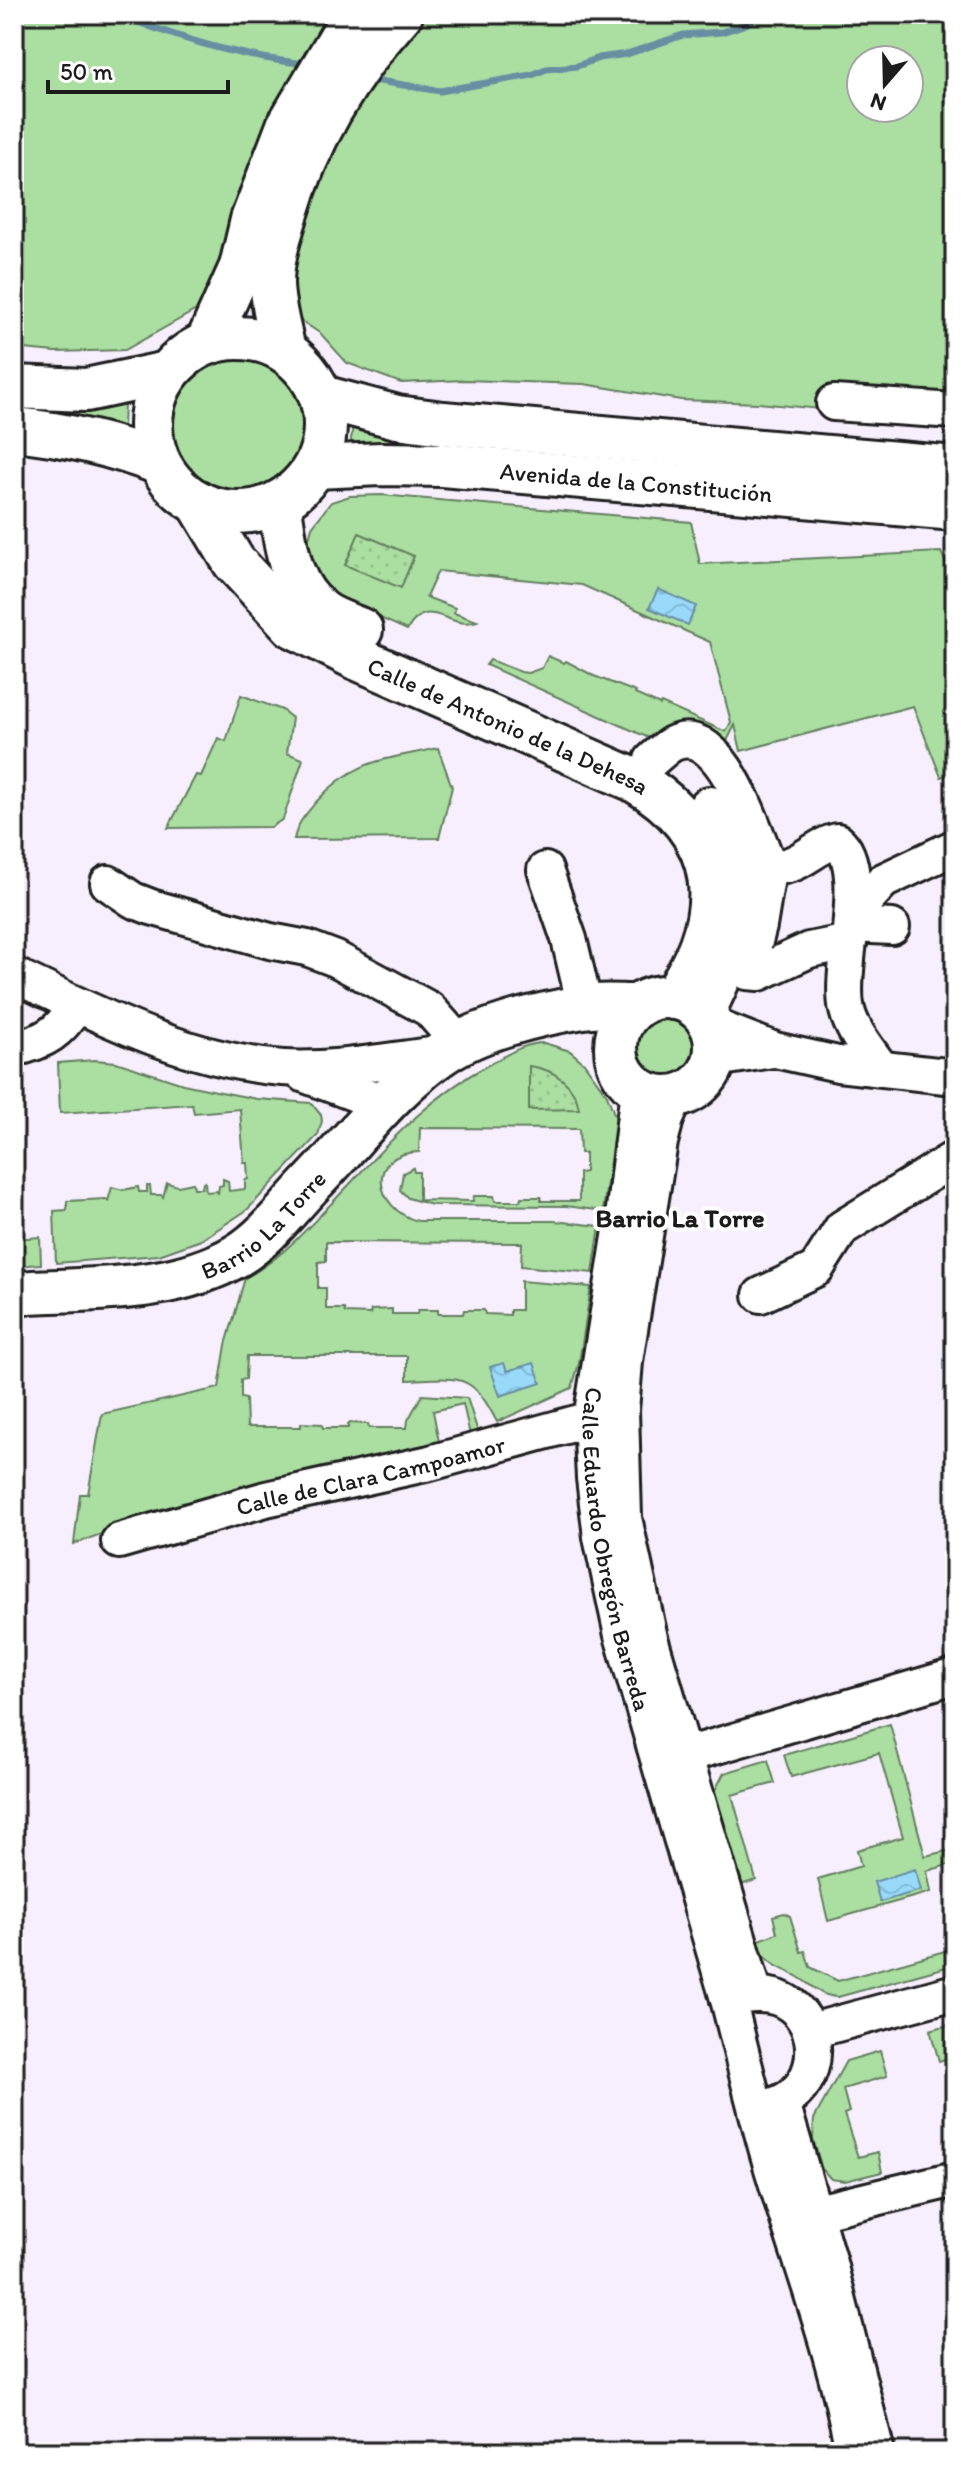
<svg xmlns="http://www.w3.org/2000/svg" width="969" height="2466" font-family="Itim,sans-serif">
<defs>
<pattern id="park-dots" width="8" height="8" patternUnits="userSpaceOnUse" patternTransform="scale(2)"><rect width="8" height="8" fill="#aadfa1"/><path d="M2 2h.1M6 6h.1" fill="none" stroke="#92bf8a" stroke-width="1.8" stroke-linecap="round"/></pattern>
<pattern id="water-waves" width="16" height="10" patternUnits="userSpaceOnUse" patternTransform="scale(2)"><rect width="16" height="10" fill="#99dafb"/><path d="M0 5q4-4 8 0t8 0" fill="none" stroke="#83bad7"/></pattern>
</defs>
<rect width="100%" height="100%" fill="#f7effe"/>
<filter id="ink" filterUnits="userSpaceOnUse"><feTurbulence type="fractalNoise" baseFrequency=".0125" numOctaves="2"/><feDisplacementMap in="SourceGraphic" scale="16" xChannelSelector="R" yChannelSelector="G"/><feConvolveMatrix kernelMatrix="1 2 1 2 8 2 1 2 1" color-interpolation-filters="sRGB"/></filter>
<g filter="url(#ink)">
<path fill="#aadfa1" stroke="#637e5e" stroke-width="2" fill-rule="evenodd" d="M 14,14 L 955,14 L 955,422 L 758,403 L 681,400 L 584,384 L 464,380 L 401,383 L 347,363 L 321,334 L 294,316 L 251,303 L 198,309 L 125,350 L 55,352 L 14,348 ZM 861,60 L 909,60 L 909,108 L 861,108 Z
M173 426a66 66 0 1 1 132 0a66 66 0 1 1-132 0Z
M 14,400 L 95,407 L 124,404 L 123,427 L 97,420 L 14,413 Z
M 353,423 L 645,455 L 350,448 Z
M 381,495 L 691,522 L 700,564 L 941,552 L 955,583 L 955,772 L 941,777 L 913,706 L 741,751 L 735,725 L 721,753 L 658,742 L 486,665 L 490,660 L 521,672 L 528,673 L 542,668 L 548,656 L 564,663 L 566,661 L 594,676 L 636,692 L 635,694 L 660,705 L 661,703 L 726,732 L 731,722 L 710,642 L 582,585 L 438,571 L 426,597 L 455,608 L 454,613 L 477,621 C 448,631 429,593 407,630 L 333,597 L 318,583 L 307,546 L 312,527 L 331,502 L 350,496 Z
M 241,695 L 282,710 L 292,718 L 287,753 L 303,759 L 283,819 L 271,827 L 168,828 L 196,775 L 201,776 L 218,738 L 226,741 Z
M 438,748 L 452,787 L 439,838 L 294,839 C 299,820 304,817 316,802 C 354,759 385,760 438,748 Z
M629 1047a33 33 0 1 1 66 0a33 33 0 1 1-66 0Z
M 544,1043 L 570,1051 L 584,1063 L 607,1095 L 616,1119 L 603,1211 L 566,1206 L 432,1205 L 408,1198 L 400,1190 L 403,1173 L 413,1168 L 414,1172 L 419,1172 L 419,1200 L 473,1201 L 474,1196 L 494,1196 L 495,1201 L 520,1201 L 521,1197 L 541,1197 L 541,1201 L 579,1201 L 579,1173 L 585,1172 L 585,1153 L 580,1153 L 579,1129 L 420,1128 L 419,1152 C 365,1153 374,1209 418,1221 L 554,1221 L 600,1226 L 593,1273 L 521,1266 L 522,1243 L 326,1242 L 326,1261 L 318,1262 L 318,1288 L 326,1288 L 326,1309 L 344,1309 L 345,1313 L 370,1314 L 371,1310 L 392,1309 L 392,1314 L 417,1314 L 418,1310 L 438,1310 L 438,1314 L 463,1314 L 464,1310 L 484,1310 L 485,1314 L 510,1315 L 510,1310 L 521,1310 L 521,1281 L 591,1287 L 579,1363 L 572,1388 L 497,1422 C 471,1371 460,1378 407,1380 L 407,1356 L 247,1356 L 246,1379 L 241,1380 L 241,1398 L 246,1399 L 247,1427 L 301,1427 L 301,1423 L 322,1424 L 323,1428 L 348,1428 L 348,1423 L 368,1424 L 369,1428 L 407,1428 L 408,1420 L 422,1395 L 467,1398 L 478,1432 L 470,1435 L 463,1404 L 433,1411 L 439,1442 L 180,1505 L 74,1544 L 80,1494 L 88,1494 L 102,1414 L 219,1388 L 226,1345 L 245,1278 C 278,1261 303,1233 328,1207 C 379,1154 422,1101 488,1065 C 507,1055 523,1043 544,1043 Z
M 95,1060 L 116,1062 L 183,1084 L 221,1092 L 257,1099 L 311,1103 L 321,1115 L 322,1121 L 318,1135 L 247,1210 L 201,1240 L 159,1255 L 56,1263 L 54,1211 L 67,1210 L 67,1201 L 106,1199 L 108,1201 L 112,1187 L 123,1190 L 138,1187 L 139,1192 L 147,1192 L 147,1186 L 150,1186 L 151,1195 L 161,1195 L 163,1197 L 167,1183 L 178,1186 L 193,1183 L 194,1188 L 202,1188 L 203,1183 L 205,1182 L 206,1192 L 217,1191 L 218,1194 L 219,1186 L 223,1185 L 223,1179 L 228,1181 L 229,1191 L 245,1189 L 245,1180 L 248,1179 L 247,1163 L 244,1163 L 240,1109 L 194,1113 L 192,1104 L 60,1113 L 58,1063 Z
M 40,1237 L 41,1264 L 14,1266 L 14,1239 Z
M 890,1724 L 925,1856 L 955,1849 L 955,1863 L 927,1871 L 931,1892 L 828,1921 L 818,1879 L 861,1866 L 857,1850 L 903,1837 L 879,1753 L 791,1777 L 784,1755 Z
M 768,1760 L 775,1783 L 732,1795 L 756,1880 L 741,1885 L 714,1792 L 724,1773 Z
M 784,1913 L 790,1916 L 801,1952 L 805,1951 L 810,1967 L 838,1981 L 945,1951 L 950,1966 L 838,1997 C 819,1996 813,1986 798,1977 C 777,1965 767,1967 757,1941 L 777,1933 L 773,1916 Z
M 955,2023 L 955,2056 L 939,2061 L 930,2030 Z
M 880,2051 L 887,2076 L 843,2089 L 849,2112 L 844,2114 L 858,2157 L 878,2152 L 882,2172 L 845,2181 L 831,2179 L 822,2169 L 813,2139 L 814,2119 L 846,2061 Z"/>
<path fill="url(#park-dots)" stroke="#637e5e" stroke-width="2" d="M 359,533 L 414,556 L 401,588 L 345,565 Z
M 529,1066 C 554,1069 575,1084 579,1109 L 529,1110 Z"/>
<path fill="url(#water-waves)" stroke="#678ea2" stroke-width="2" d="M 658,589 L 696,606 L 688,625 L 649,608 Z
M 504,1363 L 507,1371 L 534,1363 L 541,1383 L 500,1396 L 490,1367 Z
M 915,1869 L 921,1890 L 880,1902 L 874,1882 Z"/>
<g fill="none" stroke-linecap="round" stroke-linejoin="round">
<path stroke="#678ea2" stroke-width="7" d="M 118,14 C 179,39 242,58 308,64
M 367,79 L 440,91 L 532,75 L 546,69 L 577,66 L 599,58 L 627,54 L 683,35 L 722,32 L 746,24 L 759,14"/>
<g stroke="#1c1c1c" stroke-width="40">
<g id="minor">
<path d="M 834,403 L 955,411"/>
<path d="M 652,760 C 658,755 665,748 672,744 C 722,718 755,836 769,865 C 796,873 812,846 837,841 C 871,867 837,970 847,1010 C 852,1031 869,1051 881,1068"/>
<path d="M 769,865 L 759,926 L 747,972 L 759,973 L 809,950 L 849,942"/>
<path d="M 545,870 L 569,939 L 585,1007"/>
<path d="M 108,883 L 133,900 L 151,907 L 270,941 L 307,948 L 336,959 L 429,1009 L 459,1043"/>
<path d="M 853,914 L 883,881 L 955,847"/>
<path d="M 851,925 L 892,927"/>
<path d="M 14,975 C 99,1015 187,1061 283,1068 C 335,1071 389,1060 440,1054"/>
<path d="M 711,1025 L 775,1050 L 838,1064 L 955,1077"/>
<path d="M 14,1049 C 46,1041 59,1033 77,1005"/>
<path d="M 715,1059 L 773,1050"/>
<path d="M 303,1074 L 364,1097 L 390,1099"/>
<path id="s1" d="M 638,1089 L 623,1218 L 591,1419 L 594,1478 L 601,1537 L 622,1635 L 728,1999"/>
<path d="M 676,1097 L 666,1119 L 660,1142 L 625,1361 L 621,1410 L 624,1518 L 650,1638 L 755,1994"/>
<path d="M 761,1295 L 816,1269 L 842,1228 L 955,1158"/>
<path id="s2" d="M 119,1541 L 266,1499 L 430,1463 L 613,1413"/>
<path d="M 686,1755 L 955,1676"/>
<path d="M 811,2031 L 955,1992"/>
<path d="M 782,2103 L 829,2263 L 877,2452"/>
<path d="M 757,2111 C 771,2106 786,2103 796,2092 C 825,2064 816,2012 778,1998 C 761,1992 744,1996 728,1999 C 742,2054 755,2110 771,2165 C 799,2260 836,2354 853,2452"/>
<path d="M 792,2218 L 955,2179"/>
</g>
</g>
<g stroke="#1c1c1c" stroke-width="48">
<g id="major">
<circle cx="238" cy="425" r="87"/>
<path d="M 207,343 L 241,267 L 252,220 L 288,126 L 343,33 L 362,14"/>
<path d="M 284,350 C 279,328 272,304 272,283 C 272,260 279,238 286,216 C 308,139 348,73 401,14"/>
<path d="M 14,387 L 86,390 L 167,373"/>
<path d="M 322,397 L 397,417 L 443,423 L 955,468"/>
<path d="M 14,429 C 64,434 110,444 157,462"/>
<path id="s3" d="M 315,467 L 381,464 L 442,465 L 955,509"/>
<path id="s4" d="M 198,502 L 234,562 L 293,626 L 356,658 L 634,780 C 727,835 729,914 673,998"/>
<path d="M 279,502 C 286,542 287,585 321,611 C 332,620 348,624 361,630"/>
<circle cx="666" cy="1047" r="50"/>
<path d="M 703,1013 C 740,936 759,886 710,808"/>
<path id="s5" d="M 14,1293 C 88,1288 172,1294 238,1255 C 267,1237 289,1207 312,1183 C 353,1141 391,1089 440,1055 C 476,1029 539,1014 583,1007 C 600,1004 619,1006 637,1006"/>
</g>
</g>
<use href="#minor" stroke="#fff" stroke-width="34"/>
<use href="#major" stroke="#fff" stroke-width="42"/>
</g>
</g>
<g text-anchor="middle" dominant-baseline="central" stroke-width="8" stroke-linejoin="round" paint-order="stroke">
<g font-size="24" fill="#1c1c1c" stroke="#fff">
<text stroke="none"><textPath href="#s3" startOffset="322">Avenida de la Constitución</textPath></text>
<text stroke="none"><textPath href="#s4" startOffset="394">Calle de Antonio de la Dehesa</textPath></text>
<text stroke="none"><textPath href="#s5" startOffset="268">Barrio La Torre</textPath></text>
<text stroke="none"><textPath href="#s2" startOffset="260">Calle de Clara Campoamor</textPath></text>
<text stroke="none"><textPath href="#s1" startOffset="466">Calle Eduardo Obregón Barreda</textPath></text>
</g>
<g font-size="26" font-weight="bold" fill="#1c1c1c" stroke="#fff">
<text x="680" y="1218">Barrio La Torre</text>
</g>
</g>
<rect width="969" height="2466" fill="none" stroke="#fff" stroke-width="48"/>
<rect x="24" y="24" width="921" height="2418" fill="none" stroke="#1c1c1c" stroke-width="3" filter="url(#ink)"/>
<g transform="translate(885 84) rotate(200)"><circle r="38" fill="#ffffff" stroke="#a4a4a4" stroke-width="2"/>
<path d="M0-6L14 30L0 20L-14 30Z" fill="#1c1c1c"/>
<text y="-12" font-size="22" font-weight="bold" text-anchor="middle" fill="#1c1c1c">N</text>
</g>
<path d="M48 80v12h180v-12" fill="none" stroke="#1c1c1c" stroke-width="4"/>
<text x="60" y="80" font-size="24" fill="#1c1c1c" stroke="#ffffff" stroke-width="6" paint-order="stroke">50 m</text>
</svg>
